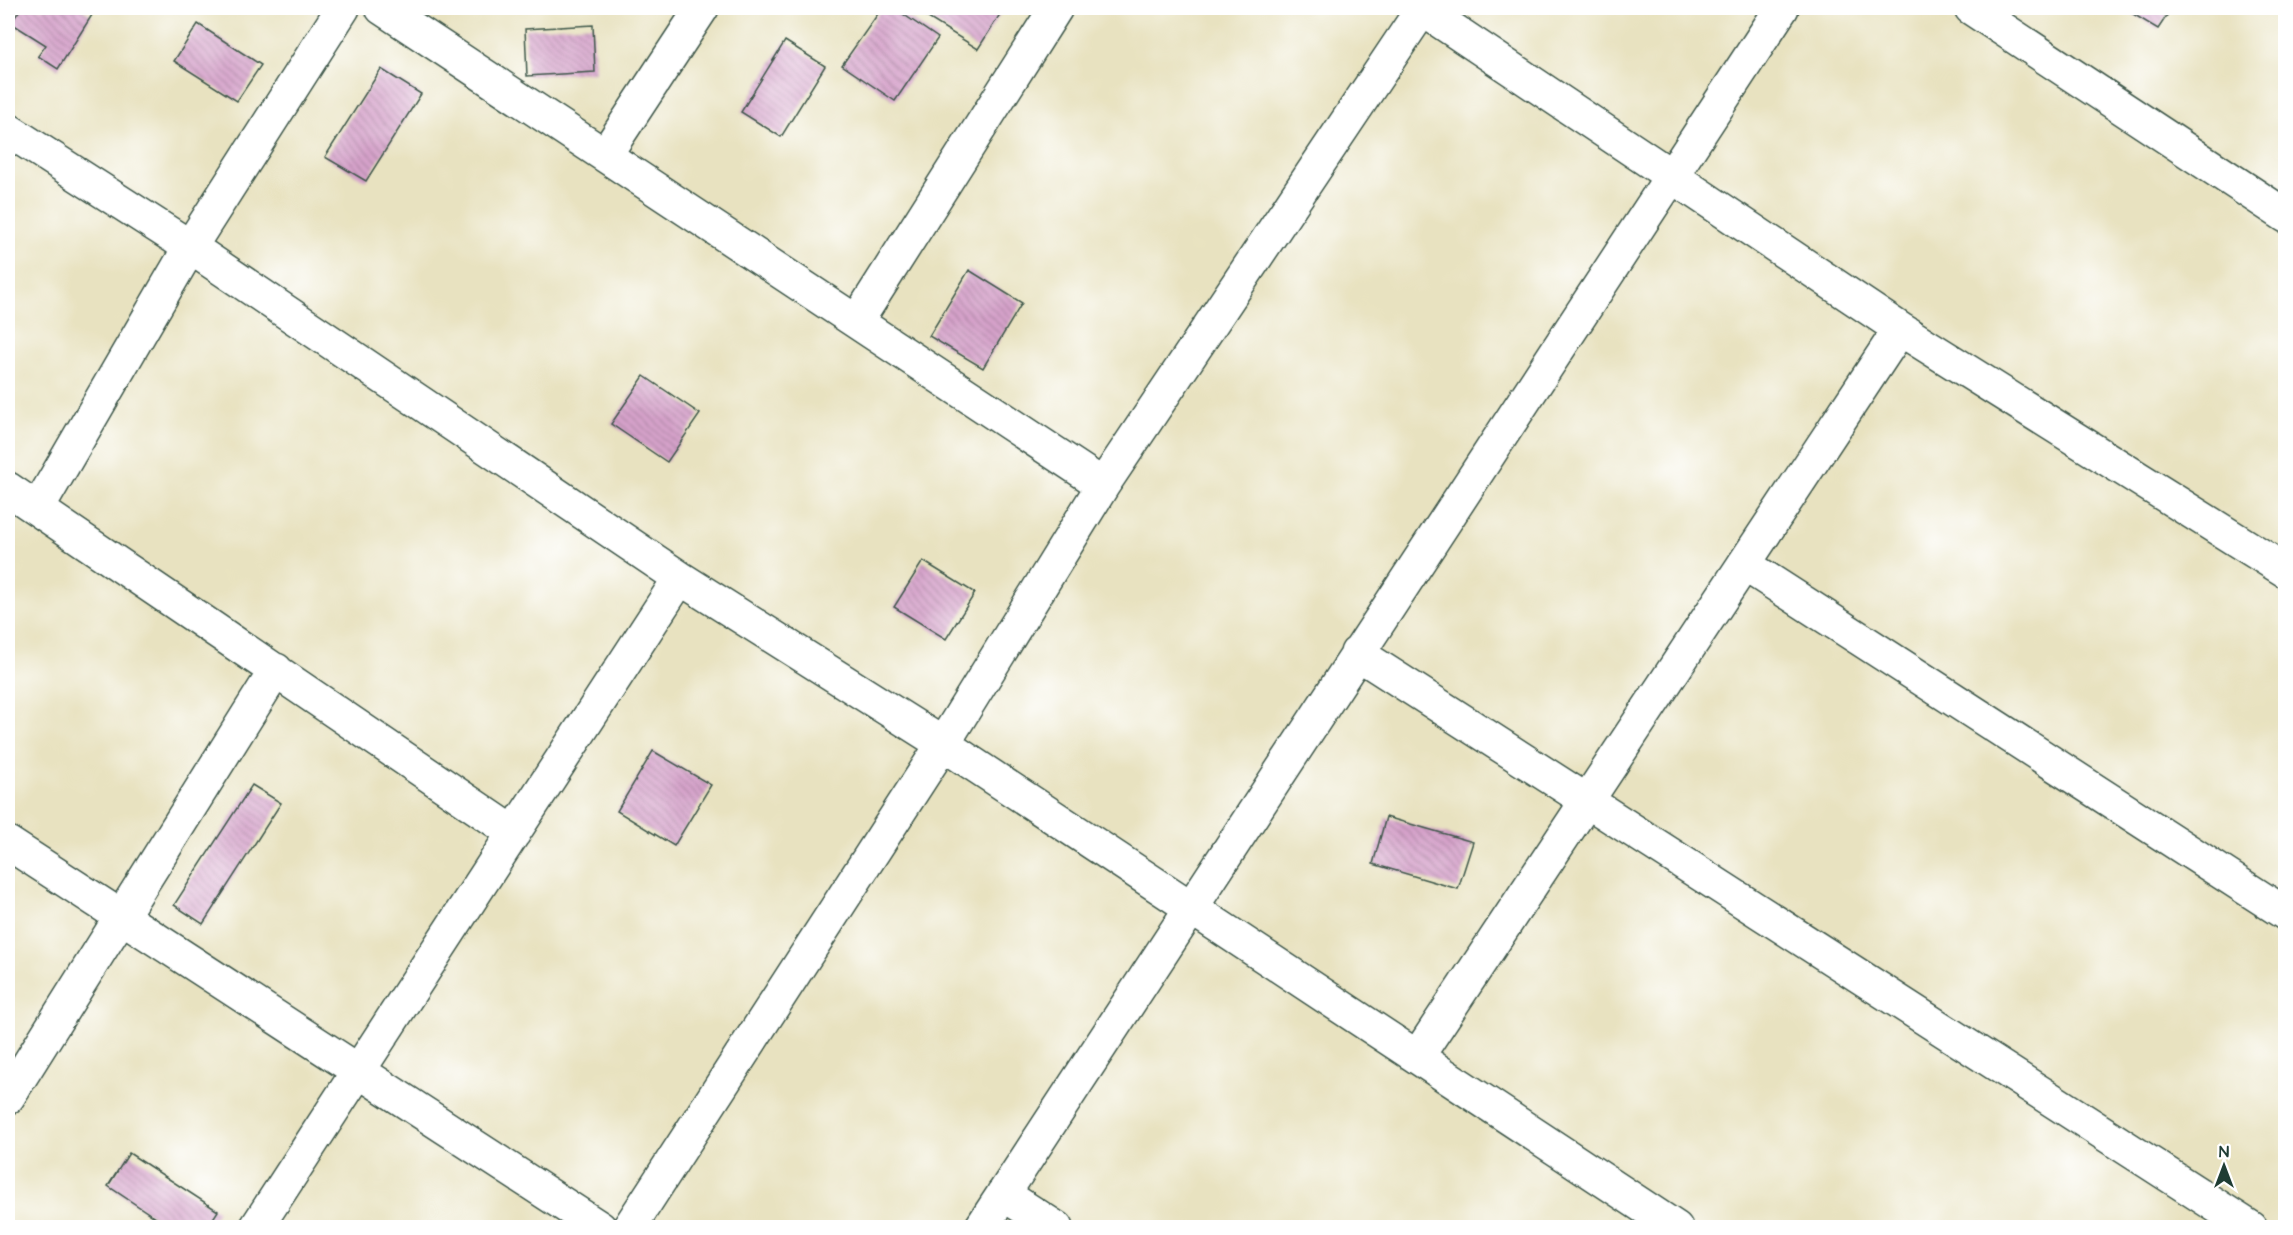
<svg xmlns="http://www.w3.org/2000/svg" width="2293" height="1235" font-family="'Architects Daughter',sans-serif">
<defs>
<pattern id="building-back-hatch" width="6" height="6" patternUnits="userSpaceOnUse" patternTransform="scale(1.5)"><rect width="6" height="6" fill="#d6a2ca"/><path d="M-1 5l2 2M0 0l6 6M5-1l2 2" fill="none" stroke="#ad85a5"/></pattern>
</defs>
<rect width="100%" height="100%" fill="#fff"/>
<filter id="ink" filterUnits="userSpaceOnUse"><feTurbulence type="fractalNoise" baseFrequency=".0167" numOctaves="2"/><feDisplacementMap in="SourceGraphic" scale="12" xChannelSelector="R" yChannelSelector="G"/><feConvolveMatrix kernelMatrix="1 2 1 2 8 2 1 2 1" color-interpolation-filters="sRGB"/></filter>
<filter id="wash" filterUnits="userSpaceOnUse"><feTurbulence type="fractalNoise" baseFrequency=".008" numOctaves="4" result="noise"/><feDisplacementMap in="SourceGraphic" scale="24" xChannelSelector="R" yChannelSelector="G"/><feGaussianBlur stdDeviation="1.35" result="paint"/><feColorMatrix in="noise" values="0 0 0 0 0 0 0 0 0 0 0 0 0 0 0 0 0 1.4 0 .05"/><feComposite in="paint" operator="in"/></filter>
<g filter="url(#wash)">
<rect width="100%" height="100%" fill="#e8e2c0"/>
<g id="blocks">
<path fill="url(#building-back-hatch)" d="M 21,8 L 80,8 L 92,15 L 58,69 L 38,56 L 46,45 L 11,23 Z
M 882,8 L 894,8 L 938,38 L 895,101 L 842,65 Z
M 912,8 L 1004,8 L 978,49 Z
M 2123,8 L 2172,8 L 2158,29 Z
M 198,24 L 261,65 L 237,101 L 174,61 Z
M 593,25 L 595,72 L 527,76 L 525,29 Z
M 785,41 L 825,66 L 781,137 L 741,112 Z
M 381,69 L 421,94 L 366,181 L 325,157 Z
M 969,270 L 1022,303 L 983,368 L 929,336 Z
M 644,376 L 700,414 L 667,462 L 611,424 Z
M 923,561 L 975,593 L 946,639 L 894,607 Z
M 653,751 L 711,785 L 674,846 L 617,811 Z
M 252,785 L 281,803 L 203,924 L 174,905 Z
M 1386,817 L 1473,842 L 1458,889 L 1373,864 Z
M 129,1153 L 218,1211 L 207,1228 L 171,1228 L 108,1186 Z"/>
</g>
</g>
<g filter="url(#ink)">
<use href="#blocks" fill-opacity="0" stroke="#3d5649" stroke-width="1.5"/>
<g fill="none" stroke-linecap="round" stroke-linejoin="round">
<g stroke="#3d5649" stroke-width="36">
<path id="minor" d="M 382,8 L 1103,485
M 1971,8 L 2286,216
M 1422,9 L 1900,329 L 2286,571
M 8,130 L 190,247 L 680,578 L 943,744 L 1676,1228
M 605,155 L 702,8
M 857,321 L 1056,8
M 8,489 L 514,833
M 38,508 L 190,247 L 343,8
M 1744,564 L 2286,914
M 1357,653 L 2251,1228
M 8,843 L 600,1228
M 1417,1057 L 1900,329
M 8,1097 L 276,670
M 1003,1194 L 1056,1228
M 256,1228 L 680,578
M 629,1228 L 943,744 L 1103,485 L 1423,8
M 981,1228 L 1782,8"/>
</g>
<use href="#minor" stroke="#fff" stroke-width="33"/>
</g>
</g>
<rect width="2293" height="1235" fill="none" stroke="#fff" stroke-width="30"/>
<g transform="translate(2224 1166)" stroke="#ffffff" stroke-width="4.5" paint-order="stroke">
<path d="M0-4.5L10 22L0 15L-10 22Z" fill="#1f3d34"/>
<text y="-9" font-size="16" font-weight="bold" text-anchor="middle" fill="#1f3d34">N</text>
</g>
</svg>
